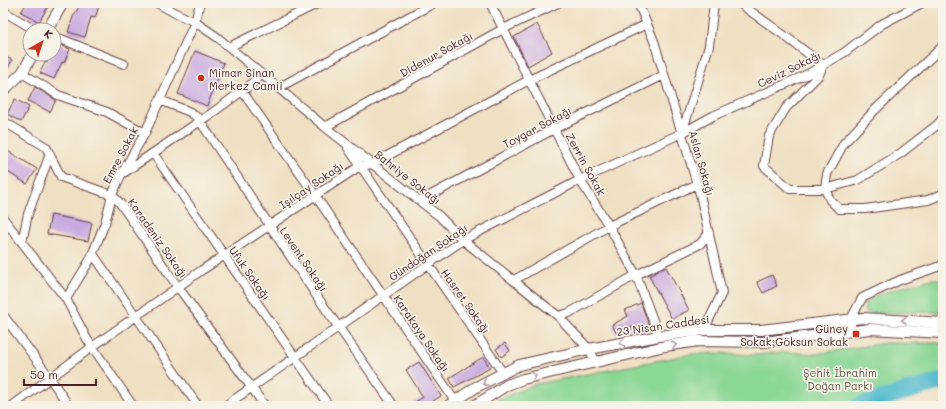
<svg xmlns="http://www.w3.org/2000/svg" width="946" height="409" font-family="Mali,sans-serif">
<rect width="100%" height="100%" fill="#f7f3e8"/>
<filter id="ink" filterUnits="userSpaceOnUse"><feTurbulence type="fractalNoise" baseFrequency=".025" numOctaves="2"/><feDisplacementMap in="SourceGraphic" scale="8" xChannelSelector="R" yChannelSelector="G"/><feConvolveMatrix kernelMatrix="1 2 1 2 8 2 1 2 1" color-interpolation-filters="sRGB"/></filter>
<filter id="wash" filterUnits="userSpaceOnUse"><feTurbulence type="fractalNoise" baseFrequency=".012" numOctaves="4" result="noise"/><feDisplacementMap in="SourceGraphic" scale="16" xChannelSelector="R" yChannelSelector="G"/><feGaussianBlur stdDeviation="0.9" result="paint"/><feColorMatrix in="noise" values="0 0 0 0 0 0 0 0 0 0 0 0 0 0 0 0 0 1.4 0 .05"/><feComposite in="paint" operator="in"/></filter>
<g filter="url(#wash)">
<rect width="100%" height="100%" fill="#efe0c2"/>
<path fill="#8bd794" stroke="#6a7b60" d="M 933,279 L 943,279 L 943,312 L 871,313 L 865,312 L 865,303 L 874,296 L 907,285 Z
M 885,343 L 943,343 L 943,375 L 923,380 L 844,406 L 488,406 L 495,401 L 536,384 L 692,354 L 719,353 L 754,355 L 788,352 L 815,354 Z"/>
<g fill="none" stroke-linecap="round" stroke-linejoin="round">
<path stroke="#51bace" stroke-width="17" d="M 859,406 L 900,393 L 943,381"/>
</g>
<g id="blocks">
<path fill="#c8a9e0" d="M 27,3 L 50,3 L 39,22 L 21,12 Z
M 81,3 L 100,3 L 95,18 L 91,17 L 85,37 L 68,32 L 73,17 Z
M 537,24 L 552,52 L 528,66 L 514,37 Z
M 56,43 L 70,49 L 64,63 L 62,62 L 54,79 L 40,73 L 45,62 L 47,63 L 51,54 L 54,54 L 54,47 Z
M 195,51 L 224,63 L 207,106 L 178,94 Z
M 3,55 L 12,60 L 3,78 Z
M 35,87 L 56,100 L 50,112 L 28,101 Z
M 15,99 L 29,107 L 21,122 L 7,114 Z
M 3,148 L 37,169 L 27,184 L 3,169 Z
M 51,215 L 92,223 L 88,241 L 47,234 Z
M 666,267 L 689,310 L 672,319 L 649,276 Z
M 772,275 L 777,286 L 763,293 L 757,282 Z
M 641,303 L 650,329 L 642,333 L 636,334 L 632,326 L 617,334 L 612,325 L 628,316 L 625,310 Z
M 505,343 L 510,351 L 501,357 L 496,349 Z
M 483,357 L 490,368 L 454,387 L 449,378 Z
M 419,362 L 441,396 L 425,406 L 409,406 L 423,397 L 406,370 Z"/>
</g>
</g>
<g filter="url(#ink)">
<use href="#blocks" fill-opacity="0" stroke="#633c42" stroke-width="1"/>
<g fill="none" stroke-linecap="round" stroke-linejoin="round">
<g stroke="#633c42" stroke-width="10">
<path id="minor" d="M 157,3 L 175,13 L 195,22 L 217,37 L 325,127 L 439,216 L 463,240 L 558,316 L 589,349 L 596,362
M 490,3 L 580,180 L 609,226 L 636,275 L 659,336
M 638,3 L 654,41 L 700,194 L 722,293 L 704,330
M 739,3 L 785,36 L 823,65 L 819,75 L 786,108 L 769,136 L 764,166 L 790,189 L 825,189 L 858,180 L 901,153 L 937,125 L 943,118
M 3,11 L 35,30
M 54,37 L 61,39 L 124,64
M 229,47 L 319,3
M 22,73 L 58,95 L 107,112 L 145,133
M 278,88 L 434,3
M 242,91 L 315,195 L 455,401 L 463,406
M 160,100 L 190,112 L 198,118 L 316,295 L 394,406
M 3,121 L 46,147 L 61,177 L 112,195 L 120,203 L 178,287 L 265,406
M 325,127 L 503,29 L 558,3
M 682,133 L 709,46 L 714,3
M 348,148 L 503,373
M 153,153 L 329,406
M 125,172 L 212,113 L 249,86 L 262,74
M 825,189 L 827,174 L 844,143 L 875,110 L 943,46
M 825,189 L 830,200 L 839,209 L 865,209 L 928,200 L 943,194
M 420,201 L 554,129 L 664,75
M 3,218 L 66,299 L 87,339 L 133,406
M 22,242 L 28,214 L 50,154
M 93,254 L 198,406
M 514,280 L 609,226 L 697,184
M 66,299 L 90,260 L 105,223 L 112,195 L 122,173 L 145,133 L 195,22 L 200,3
M 3,315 L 50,378 L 69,406
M 558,316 L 569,313 L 636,275 L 700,244 L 709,233
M 851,331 L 851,319 L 862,298 L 900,280 L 943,265
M 3,405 L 5,406
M 12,406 L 92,347 L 202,270 L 360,166 L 372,164 L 529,80 L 647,24
M 225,406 L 463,240 L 580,180 L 682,133 L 713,116 L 808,74 L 845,52 L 882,24 L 922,3"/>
</g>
<g stroke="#633c42" stroke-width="12">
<path id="tertiary" d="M 47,30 L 63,3
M 3,91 L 22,73 L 33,54
M 448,406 L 476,387 L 519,365 L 589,349 L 659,336 L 704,330 L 761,330 L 863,318 L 943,323
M 474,406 L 507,385 L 523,379 L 665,346 L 698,341 L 763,342 L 870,329 L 943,333"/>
</g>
<use href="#minor" stroke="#fff" stroke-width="8"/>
<use href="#tertiary" stroke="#fff" stroke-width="10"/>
</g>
<defs><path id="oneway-chevron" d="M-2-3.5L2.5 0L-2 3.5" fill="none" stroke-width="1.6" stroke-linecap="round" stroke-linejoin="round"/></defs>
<g stroke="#ae9aa0">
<use href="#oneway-chevron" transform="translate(904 320) rotate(-176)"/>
<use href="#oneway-chevron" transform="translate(622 343) rotate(169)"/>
<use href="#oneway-chevron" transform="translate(674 345) rotate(-8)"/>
<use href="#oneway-chevron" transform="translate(534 376) rotate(-13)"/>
<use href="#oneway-chevron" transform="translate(485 383) rotate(153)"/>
</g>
</g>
<g fill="#c8321e" stroke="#f7f3e8" stroke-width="1.5">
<circle cx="201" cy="78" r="4"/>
<rect x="852" y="330" width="8" height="8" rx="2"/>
</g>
<g text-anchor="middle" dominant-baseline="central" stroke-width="3.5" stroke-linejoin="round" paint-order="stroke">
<g font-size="11" fill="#4a1f2b" stroke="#f7f3e8">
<text transform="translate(436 54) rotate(-29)">Didenur Sokağı</text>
<text transform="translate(789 69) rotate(-26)">Ceviz Sokağı</text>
<text transform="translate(537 127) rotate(-28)">Toygar Sokağı</text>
<text transform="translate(120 155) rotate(-62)">Emre Sokak</text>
<text transform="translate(702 163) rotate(74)">Aslan Sokağı</text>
<text transform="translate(586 164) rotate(61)">Zerrin Sokak</text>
<text transform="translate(408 177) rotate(38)">Bahriye Sokağı</text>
<text transform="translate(311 185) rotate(-34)">Işılçay Sokağı</text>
<text transform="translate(158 238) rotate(55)">Karadeniz Sokağı</text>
<text transform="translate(428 252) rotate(-34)">Gündoğan Sokağı</text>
<text transform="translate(304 259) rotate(56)">Levent Sokağı</text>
<text transform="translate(250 273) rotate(55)">Ufuk Sokağı</text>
<text transform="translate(466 301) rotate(55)">Hasret Sokağı</text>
<text transform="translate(663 325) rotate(-8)">23 Nisan Caddesi</text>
<text transform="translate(422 333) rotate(56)">Karakaya Sokağı</text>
</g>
<g font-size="11" fill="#4a1f2b" stroke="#f7f3e8" text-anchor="start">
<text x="209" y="72">Mimar Sinan<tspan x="209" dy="13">Merkez Camii</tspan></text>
<text x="848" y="328" text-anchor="end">Güney<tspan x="848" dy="13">Sokak;Göksun Sokak</tspan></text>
</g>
<g font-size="11" fill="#5e564a" stroke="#f7f3e8">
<text x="840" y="372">Şehit İbrahim<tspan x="840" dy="13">Doğan Parkı</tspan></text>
</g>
</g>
<rect width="946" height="409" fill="none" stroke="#f7f3e8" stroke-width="16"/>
<g transform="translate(42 42) rotate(39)"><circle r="19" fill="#f7f3e8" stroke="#b29e9c"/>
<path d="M0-3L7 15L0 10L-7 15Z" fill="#c8321e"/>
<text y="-6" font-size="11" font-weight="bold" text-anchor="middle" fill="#4a1f2b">K</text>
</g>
<path d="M24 379v6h72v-6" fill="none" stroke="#4a1f2b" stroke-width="2"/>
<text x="30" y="379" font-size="12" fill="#4a1f2b" stroke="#f7f3e8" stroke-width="3" paint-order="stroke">50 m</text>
</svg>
